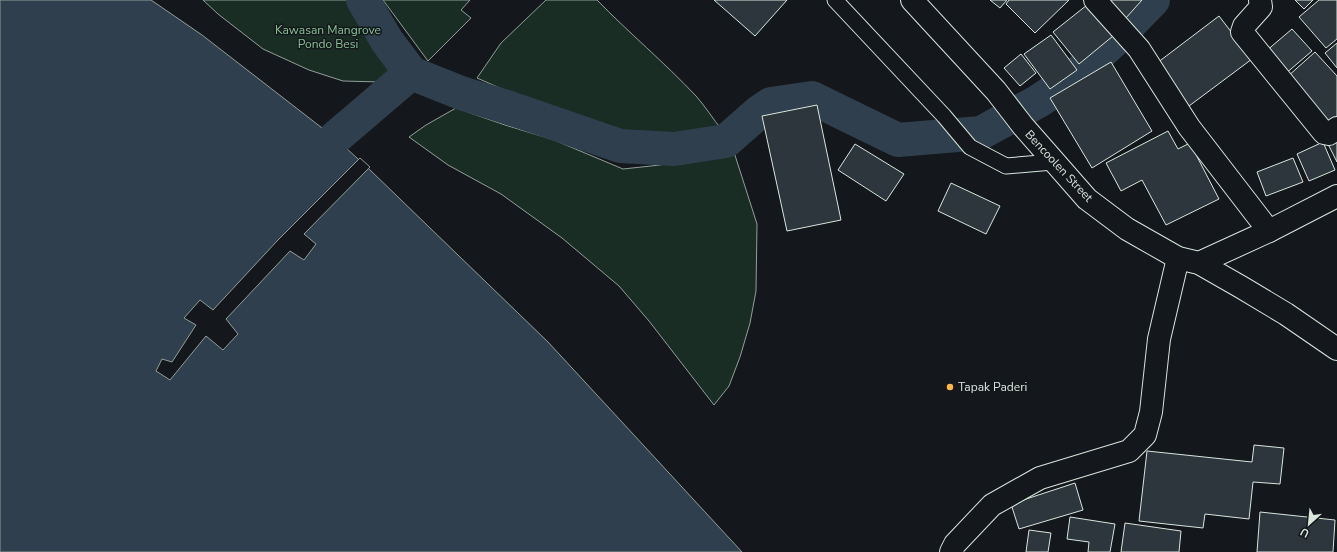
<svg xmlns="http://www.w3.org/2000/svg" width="1337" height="552" font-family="'Nunito Sans',sans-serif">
<rect width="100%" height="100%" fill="#14181c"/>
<path fill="#1a2d24" stroke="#939e99" d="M 203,0 L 352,0 L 367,35 L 398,72 L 381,82 L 343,81 L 309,70 L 263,49 L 218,14 Z
M 383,0 L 470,0 L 461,10 L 471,18 L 428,61 Z
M 546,0 L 597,0 C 629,33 664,62 696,96 C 705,106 713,119 722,130 L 709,136 L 669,139 L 624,133 L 573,120 L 477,78 L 501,43 Z
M 456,108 L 505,125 L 554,140 L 623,169 L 660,165 L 733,149 L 757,224 L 756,291 L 750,323 L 740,357 L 729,386 L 714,405 L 649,321 L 619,286 L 562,238 L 501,194 L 448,165 L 409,137 L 426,125 Z"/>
<path fill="#2f3f4d" stroke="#939e99" d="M 0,0 L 151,0 L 202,35 L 335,138 L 369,169 L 548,342 L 742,552 L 0,552 Z"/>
<path fill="#14181c" stroke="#939e99" d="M 360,158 L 370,167 L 304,234 L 316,244 L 304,260 L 290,251 L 226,319 L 238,334 L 223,350 L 206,336 L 170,380 L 156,371 L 162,359 L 172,362 L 196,325 L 184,318 L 200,300 L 213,310 L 277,241 Z"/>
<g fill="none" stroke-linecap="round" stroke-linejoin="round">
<path stroke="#2f3f4d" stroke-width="34" d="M 363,0 L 387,41 L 411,73
M 335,138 L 411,73 L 461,93 L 510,108 L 620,146 L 674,149 L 726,141 L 759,112 L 771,104 L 812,98 L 898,140 L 981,133 L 1037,102 L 1071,80 L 1111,43 L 1153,0"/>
</g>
<path fill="#2c363c" stroke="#d8e6dc" d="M 714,0 L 787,0 L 755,36 Z
M 990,0 L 1007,0 L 1000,8 Z
M 1009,0 L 1069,0 L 1035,33 L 1006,4 Z
M 1103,0 L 1142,0 L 1125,19 Z
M 1295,0 L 1313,0 L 1304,9 Z
M 1319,0 L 1337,0 L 1337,39 L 1326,48 L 1299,17 Z
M 1087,5 L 1113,36 L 1079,64 L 1053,32 Z
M 1219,16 L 1252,59 L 1189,106 L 1157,63 Z
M 1292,29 L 1312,51 L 1284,75 L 1265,52 Z
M 1051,35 L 1077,70 L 1050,89 L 1024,54 Z
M 1337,43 L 1337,68 L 1325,53 Z
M 1315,52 L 1337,76 L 1337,119 L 1330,125 L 1287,77 Z
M 1021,54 L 1036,73 L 1020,86 L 1004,68 Z
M 1111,62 L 1152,131 L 1092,168 L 1050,98 Z
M 817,105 L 841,220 L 787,231 L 762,116 Z
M 1168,131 L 1178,149 L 1190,143 L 1219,199 L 1166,225 L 1142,180 L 1121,191 L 1106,163 Z
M 1337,137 L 1337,162 L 1327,142 Z
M 1323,142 L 1335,170 L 1309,181 L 1297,154 Z
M 855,144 L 904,174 L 886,201 L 838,170 Z
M 1293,158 L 1303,182 L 1266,196 L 1257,172 Z
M 951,183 L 1000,206 L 986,234 L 938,211 Z
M 1254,445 L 1284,448 L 1280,484 L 1253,482 L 1249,519 L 1205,514 L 1203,528 L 1139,521 L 1147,451 L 1252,462 Z
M 1075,483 L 1083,510 L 1019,529 L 1011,504 Z
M 1260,512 L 1335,520 L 1333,552 L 1257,552 Z
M 1070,517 L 1115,524 L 1110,552 L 1088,552 L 1089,542 L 1067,539 Z
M 1125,523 L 1181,531 L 1179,552 L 1121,552 Z
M 1029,530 L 1051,533 L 1048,552 L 1026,552 Z"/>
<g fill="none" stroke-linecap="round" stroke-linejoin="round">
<g stroke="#d8e6dc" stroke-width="17">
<path id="lane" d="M 835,0 L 944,116 L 970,147 L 1006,166 L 1053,162"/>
</g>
<g stroke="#d8e6dc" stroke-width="24">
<path id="street" d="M 1095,0 L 1139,49 L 1189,127 L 1269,231
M 1260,0 L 1261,7 L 1244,26 L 1242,32 L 1324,133 L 1329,134 L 1337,128
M 951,552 L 955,544 L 992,505 L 1040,478 L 1129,451 L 1145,435 L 1151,412 L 1159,339 L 1178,258"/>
</g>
<g stroke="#d8e6dc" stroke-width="24">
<path id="secondary" d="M 1199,263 L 1269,231 L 1337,196"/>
</g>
<g stroke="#d8e6dc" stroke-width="24">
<path id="primary" d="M 912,0 L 996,91 L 1023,126 L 1087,199 L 1127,229 L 1178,258 L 1199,263 L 1241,287 L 1286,314 L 1337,349"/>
</g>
<use href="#lane" stroke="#14181c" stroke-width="15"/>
<use href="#street" stroke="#14181c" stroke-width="22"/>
<use href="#secondary" stroke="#14181c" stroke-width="22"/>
<use href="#primary" stroke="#14181c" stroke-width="22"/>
</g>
<circle fill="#ffb74d" stroke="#14181c" stroke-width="1.5" cx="950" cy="387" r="4"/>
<g text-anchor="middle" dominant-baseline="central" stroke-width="3" stroke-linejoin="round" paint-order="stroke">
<g font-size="12" fill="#8ac095" stroke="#14181c">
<text x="328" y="30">Kawasan Mangrove<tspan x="328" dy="14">Pondo Besi</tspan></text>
</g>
<g font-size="12" fill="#d8e6dc" stroke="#14181c">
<text transform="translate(1059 166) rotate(47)">Bencoolen Street</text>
</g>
<g font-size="12" fill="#d8e6dc" stroke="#14181c" text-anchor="start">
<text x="958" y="387">Tapak Paderi</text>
</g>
</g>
<g transform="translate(1309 524) rotate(207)" stroke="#14181c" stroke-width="3" paint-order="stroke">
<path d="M0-3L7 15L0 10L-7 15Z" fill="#d8e6dc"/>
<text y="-6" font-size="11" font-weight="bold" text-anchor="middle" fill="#d8e6dc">U</text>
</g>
</svg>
